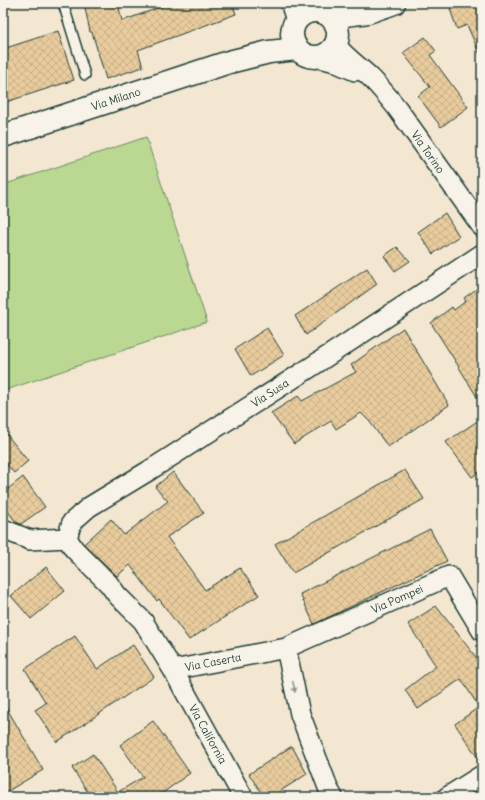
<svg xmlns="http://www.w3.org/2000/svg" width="485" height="800" font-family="Delius,sans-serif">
<defs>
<pattern id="building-cross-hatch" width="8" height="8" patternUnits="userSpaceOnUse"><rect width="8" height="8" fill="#e9cc9d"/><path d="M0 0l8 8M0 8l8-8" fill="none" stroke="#c7b088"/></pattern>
</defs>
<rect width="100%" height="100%" fill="#f3e7d2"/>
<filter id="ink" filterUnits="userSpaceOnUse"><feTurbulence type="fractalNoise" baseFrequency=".025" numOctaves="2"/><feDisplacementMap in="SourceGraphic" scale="8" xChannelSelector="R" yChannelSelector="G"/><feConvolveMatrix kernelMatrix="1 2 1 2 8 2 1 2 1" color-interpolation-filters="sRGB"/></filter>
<g filter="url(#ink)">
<path fill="#bad891" stroke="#6c8a62" d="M 146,137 L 207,322 L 3,391 L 3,185 Z"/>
<path fill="url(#building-cross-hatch)" stroke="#1f3d34" d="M 84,3 L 118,3 L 122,21 L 172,3 L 232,3 L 236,14 L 138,50 L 143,67 L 106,79 L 92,32 L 90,32 Z
M 466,3 L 482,3 L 482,59 L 467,25 L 457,29 L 450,9 Z
M 58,31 L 74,80 L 3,103 L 3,49 Z
M 425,37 L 436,51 L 430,55 L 468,107 L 441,127 L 418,96 L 430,87 L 403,53 Z
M 445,213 L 459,236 L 433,254 L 418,232 Z
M 397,247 L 410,261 L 395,271 L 384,256 Z
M 367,268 L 377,284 L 306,335 L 295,316 Z
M 482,285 L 482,405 L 454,359 L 431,323 L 452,307 L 454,310 L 466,301 L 464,298 Z
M 267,328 L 284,355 L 251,376 L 235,349 Z
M 403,328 L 449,405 L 388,447 L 370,422 L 361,413 L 336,429 L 331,421 L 294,444 L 271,413 L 298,396 L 302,401 L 356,372 L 351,365 Z
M 482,418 L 482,470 L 472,477 L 446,442 Z
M 3,430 L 28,461 L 14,473 L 3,460 Z
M 405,470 L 424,499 L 293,573 L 275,544 Z
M 173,472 L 204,513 L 167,537 L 205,590 L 240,568 L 259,595 L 189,640 L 159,599 L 157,601 L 130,565 L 117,576 L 84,544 L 111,519 L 124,535 L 168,501 L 155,487 Z
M 23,477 L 45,507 L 21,524 L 16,522 L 3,505 L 3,493 Z
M 430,529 L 447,561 L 314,624 L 300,594 Z
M 46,567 L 65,591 L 31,619 L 11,596 Z
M 436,606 L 482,665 L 482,764 L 455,724 L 479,707 L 461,679 L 418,709 L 405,690 L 436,666 L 408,624 Z
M 75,636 L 97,669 L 133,645 L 154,677 L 57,742 L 35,710 L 46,703 L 25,669 Z
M 3,702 L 43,770 L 3,794 Z
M 153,721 L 190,773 L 157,797 L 91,797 L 72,768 L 93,754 L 118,792 L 143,777 L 120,745 Z
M 292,746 L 307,774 L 271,797 L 264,797 L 249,774 Z"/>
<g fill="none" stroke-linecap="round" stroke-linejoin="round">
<g stroke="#1f3d34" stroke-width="12">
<path id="service" d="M 63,3 L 85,75"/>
</g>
<g stroke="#1f3d34" stroke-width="22">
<path id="minor" d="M 335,44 C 345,57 360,67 372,79 C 381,88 389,98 397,108 L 482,227
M 316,57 L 332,61 L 355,71
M 3,529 L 30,540 L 67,538
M 67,538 L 72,522 L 89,507 L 150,470 L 311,367 L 482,254
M 67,538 L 74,549 L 109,584 L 117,595 L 143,621 L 173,670 L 243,797
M 286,648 L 300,714 L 329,790 L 333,797
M 173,670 L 286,648 L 449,576 L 482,631
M 447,797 L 482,775"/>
</g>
<g stroke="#1f3d34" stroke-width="25">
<path id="tertiary" d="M 292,3 L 297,19
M 307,3 L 322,12"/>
</g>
<g stroke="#1f3d34" stroke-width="25">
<path id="secondary" d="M292 34a23 23 0 1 1 46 0a23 23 0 1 1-46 0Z
M 328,15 L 345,15 L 368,12 L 394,3
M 3,136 L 229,62 L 269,52 L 297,49"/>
</g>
<use href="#service" stroke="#f7f3e8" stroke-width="9"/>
<use href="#minor" stroke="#f7f3e8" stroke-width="19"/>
<use href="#tertiary" stroke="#f7f3e8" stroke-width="22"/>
<use href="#secondary" stroke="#f7f3e8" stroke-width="22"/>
</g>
<defs><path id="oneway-solid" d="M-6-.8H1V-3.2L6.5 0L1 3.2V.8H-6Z"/></defs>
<use fill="#8b988e" href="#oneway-solid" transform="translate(294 687) rotate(78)"/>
</g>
<g text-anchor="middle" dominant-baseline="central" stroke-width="3.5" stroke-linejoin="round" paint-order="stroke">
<g font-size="11" fill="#1f3d34" stroke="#f7f3e8">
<text transform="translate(116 99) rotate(-18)">Via Milano</text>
<text transform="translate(428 152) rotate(55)">Via Torino</text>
<text transform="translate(270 393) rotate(-33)">Via Susa</text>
<text transform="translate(397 599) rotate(-24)">Via Pompei</text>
<text transform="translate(213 662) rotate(-11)">Via Caserta</text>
<text transform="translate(208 734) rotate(61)">Via California</text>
</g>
</g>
<rect width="485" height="800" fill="none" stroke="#f7f3e8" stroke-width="16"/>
<rect x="8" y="8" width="469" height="784" fill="none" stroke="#1f3d34" stroke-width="1.5" filter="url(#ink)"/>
</svg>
